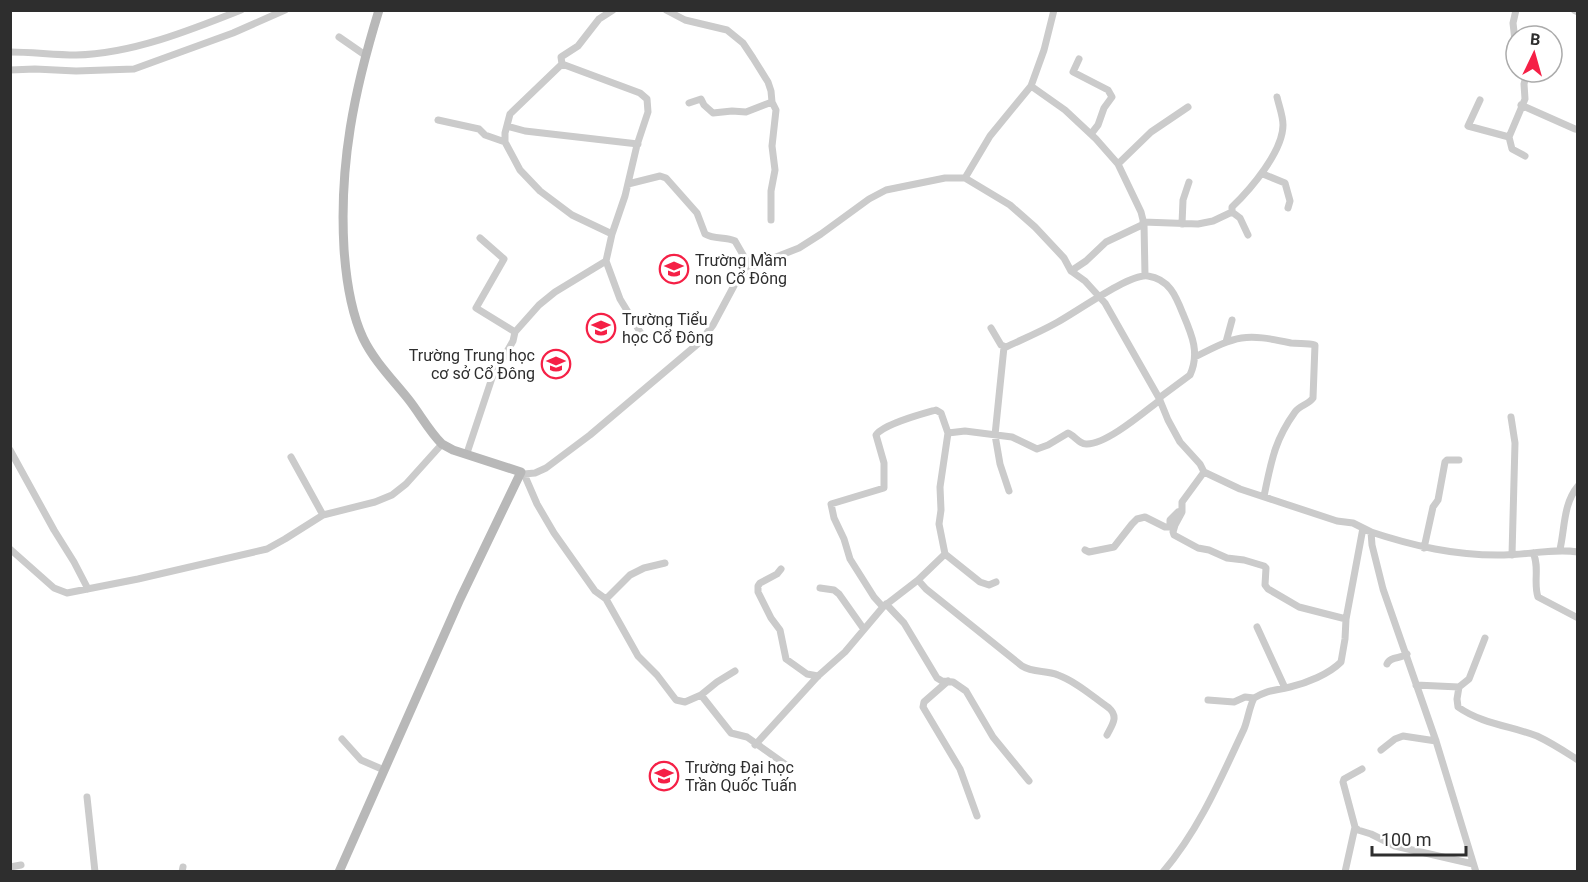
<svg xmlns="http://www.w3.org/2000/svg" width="1588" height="882" font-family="Roboto,sans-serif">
<rect width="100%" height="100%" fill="#fff"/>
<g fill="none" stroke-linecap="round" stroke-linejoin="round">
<path stroke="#cbcbcb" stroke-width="7" d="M 613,10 L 599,19 L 578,46 L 561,57 L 562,64 L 510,114 L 505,133 L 505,142 L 520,170 L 540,191 L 572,215 L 612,234 L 606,261 L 620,299 L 642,335 L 654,339
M 666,10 L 685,20 L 727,30 L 743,43 L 753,58 L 768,82 L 771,91 L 772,102 L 776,110 L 772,146 L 775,170 L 771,191 L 771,220
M 1516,10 L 1513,23 L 1516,49
M 1574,10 L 1578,12
M 339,37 L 365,55
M 10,52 C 32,52 54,55 76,55 C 131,54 191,30 241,10
M 1079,59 L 1073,72 L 1108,90 L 1112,97 L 1104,108 L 1098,125 L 1091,134
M 562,64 L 640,93 L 647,99 L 648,112 L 637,145 L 625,196 L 612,234
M 10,70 L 35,69 L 76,71 L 134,69 L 233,33 L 285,10
M 1031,86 L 1065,110 L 1096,139 L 1118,164 L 1141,212 L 1144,224 L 1145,275
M 1480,100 L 1468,126 L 1509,137
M 689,103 L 701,99 L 704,105 L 713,113 L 732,111 L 746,112 L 772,102
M 1521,105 L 1575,129
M 438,120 L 479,129 L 485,135 L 505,142
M 507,126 L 525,131 L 638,144
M 1525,156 L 1512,149 L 1509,137 L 1525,99 L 1524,84 L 1527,72
M 1118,164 L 1151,132 L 1188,107
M 1263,174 L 1285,183 L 1290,201 L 1288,208
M 965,178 L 990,136 L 1031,86 L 1044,50 L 1054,10
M 628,184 L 660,176 L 666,178 L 697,213 L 705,234 C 715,240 725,236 735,241 L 750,267
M 1232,212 L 1240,218 L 1248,235
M 1143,222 L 1198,224 L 1213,221 L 1232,212 L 1232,207 C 1251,189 1283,151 1283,125 C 1283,116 1279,106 1277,97
M 1182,224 L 1183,200 L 1189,182
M 480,238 L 504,259 L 476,308 L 515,332
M 1071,271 L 1086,261 L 1106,242 L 1144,224
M 991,328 L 1001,345 L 1006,347 C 1023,339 1040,332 1056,323 C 1075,313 1130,273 1148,276 C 1169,279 1176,296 1183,314 C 1192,335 1200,353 1190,375 L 1159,398
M 1226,342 L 1232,320
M 1004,347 L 995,435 L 1000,464 L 1009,491
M 1195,357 C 1238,335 1244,333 1291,343 C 1299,344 1308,343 1315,345 L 1313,398 C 1308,405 1300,405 1295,412 C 1274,441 1271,463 1264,496
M 1511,417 L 1515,443 L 1512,555
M 10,450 L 54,530 L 74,562 L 88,589
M 467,453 L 492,378 L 513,341 L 515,332 L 539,305 L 555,292 L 606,261
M 291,457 L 323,515
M 521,472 L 524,474 L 535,473 L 546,468 L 590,435 L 700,342 L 713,325 L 736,282 L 748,268 L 799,248 L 821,234 L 869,199 L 886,190 L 945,178 L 965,178 L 1010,205 L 1035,227 L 1064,258 L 1071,271 L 1085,281 L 1105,303 L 1159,398 L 1168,420 L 1180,442 L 1200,464 L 1204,472 L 1240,489 L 1337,521 L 1353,523 L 1371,532 L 1372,545 L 1383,589 L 1436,741 L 1476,872
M 1204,472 L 1182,502 L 1182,512 L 1175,525 L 1173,532 L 1174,535 L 1198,548 L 1209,550 L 1227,558 L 1244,560 L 1264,566 L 1266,568 L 1265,585 L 1268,589 L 1299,607 L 1346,619
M 524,474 L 537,504 L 554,533 L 595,591 L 606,599 L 638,656 L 657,675 L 676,700 L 685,702 L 701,695 L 717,682 L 735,671
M 1368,531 C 1413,546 1456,556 1504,555 C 1529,555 1552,548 1578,552
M 1424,548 L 1433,507 L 1438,500 L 1445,462 L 1447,460 L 1459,460
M 10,549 L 54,588 L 67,593 L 138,579 L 267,549 L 285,539 L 323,515 L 375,502 L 392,495 L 406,484 L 442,444
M 1560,549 C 1565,528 1563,504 1578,486
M 1085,550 L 1089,552 L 1114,547 L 1132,524 L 1137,519 L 1145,517 L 1165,527 L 1170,527 L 1170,520 L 1178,512
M 1533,553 C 1540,567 1533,583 1538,597 L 1578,618
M 781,569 L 777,574 L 760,583 L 758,586 L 758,592 L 771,618 L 780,630 L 786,659 L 807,674 L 818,676
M 918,580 L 926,589 L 1022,666 C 1033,673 1046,670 1058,675 C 1077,682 1093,697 1109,708 C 1119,717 1112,725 1107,735
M 996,582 L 989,585 L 980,582 L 945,554 L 939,524 L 941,510 L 940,487 L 948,433 L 965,431 L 1012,437 L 1037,449 L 1048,445 L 1068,433 C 1074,435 1080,445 1087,444 C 1107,444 1144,412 1160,400
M 820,588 L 834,590 L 839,594 L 863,628
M 606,599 L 630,575 L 644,568 L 665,563
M 886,604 L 904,623 L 937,678 L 942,681 L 953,682 L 966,691 L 993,737 L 1029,781
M 883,607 L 874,597 L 850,559 L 844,539 L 834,518 L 831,504 L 884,488 L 884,463 L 876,435 C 884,424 922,414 936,410 L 941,413 L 948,433
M 1257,627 L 1285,688
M 1485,638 L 1469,679 L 1459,687 L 1457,699 L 1458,707 C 1482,724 1511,726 1537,736 C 1552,743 1564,751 1578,760
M 1387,664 C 1390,656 1401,659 1407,654
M 948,681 L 924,702 L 923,707 L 960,769 L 977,816
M 1416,685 L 1459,687
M 701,695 L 731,733 L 747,737 L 789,767
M 1208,700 L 1234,702 L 1245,697 L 1254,698
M 342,739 L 361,760 L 384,770
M 755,745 L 818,676 L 845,652 L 883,607 L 918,580 L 945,554
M 1381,750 L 1395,739 L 1403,736 L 1436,741
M 1362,769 L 1344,779 L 1343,782 L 1355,827 L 1358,830 L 1371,834 L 1395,846 L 1473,864
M 87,797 L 95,872
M 10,867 L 21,865
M 182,872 L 183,867
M 1163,872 C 1199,830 1221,778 1244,729 C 1248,719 1249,708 1254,698 C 1270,689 1274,691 1290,687 C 1307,683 1329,674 1341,662 L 1345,639 L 1346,619 L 1363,528
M 1345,872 L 1355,827"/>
<path stroke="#b8b8b8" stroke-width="9" d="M 339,872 L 460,599 L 521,472 L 453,450 L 442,444 C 429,431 420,414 409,400 C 393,380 374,361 363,338 C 350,310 346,278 344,249 C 339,164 354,91 379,10"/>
</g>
<defs>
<g id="school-ring" transform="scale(1.5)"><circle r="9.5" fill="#fff" stroke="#f52046" stroke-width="1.5"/><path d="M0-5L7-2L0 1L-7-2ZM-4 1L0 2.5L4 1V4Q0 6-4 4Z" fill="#f52046"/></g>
<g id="university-ring" transform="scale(1.5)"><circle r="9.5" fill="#fff" stroke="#f52046" stroke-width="1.5"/><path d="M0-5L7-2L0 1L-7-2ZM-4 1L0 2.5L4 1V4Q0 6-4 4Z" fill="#f52046"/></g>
</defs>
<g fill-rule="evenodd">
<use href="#school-ring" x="674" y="269"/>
<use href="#school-ring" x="601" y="328"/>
<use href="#school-ring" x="556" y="364"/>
<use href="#university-ring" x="664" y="776"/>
</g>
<g text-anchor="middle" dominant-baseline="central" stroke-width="6" stroke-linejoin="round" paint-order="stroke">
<g font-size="16" fill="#2e2e2e" stroke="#fff" text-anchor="start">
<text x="695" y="260">Trường Mầm<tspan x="695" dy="18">non Cổ Đông</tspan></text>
<text x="622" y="319">Trường Tiểu<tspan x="622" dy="18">học Cổ Đông</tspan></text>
<text x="535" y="355" text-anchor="end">Trường Trung học<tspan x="535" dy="18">cơ sở Cổ Đông</tspan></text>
<text x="685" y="767">Trường Đại học<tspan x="685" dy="18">Trần Quốc Tuấn</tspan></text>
</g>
</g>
<rect width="1588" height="882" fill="none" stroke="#2e2e2e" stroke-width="24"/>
<g transform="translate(1534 54) rotate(5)"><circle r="28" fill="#ffffff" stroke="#ababab" stroke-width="1.5"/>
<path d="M0-4.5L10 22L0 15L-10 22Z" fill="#f52046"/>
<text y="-9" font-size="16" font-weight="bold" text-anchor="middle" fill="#2e2e2e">B</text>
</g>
<path d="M1372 846v9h94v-9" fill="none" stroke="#2e2e2e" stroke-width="3"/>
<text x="1381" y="846" font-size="18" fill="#2e2e2e" stroke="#ffffff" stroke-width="4.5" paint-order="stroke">100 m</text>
</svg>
